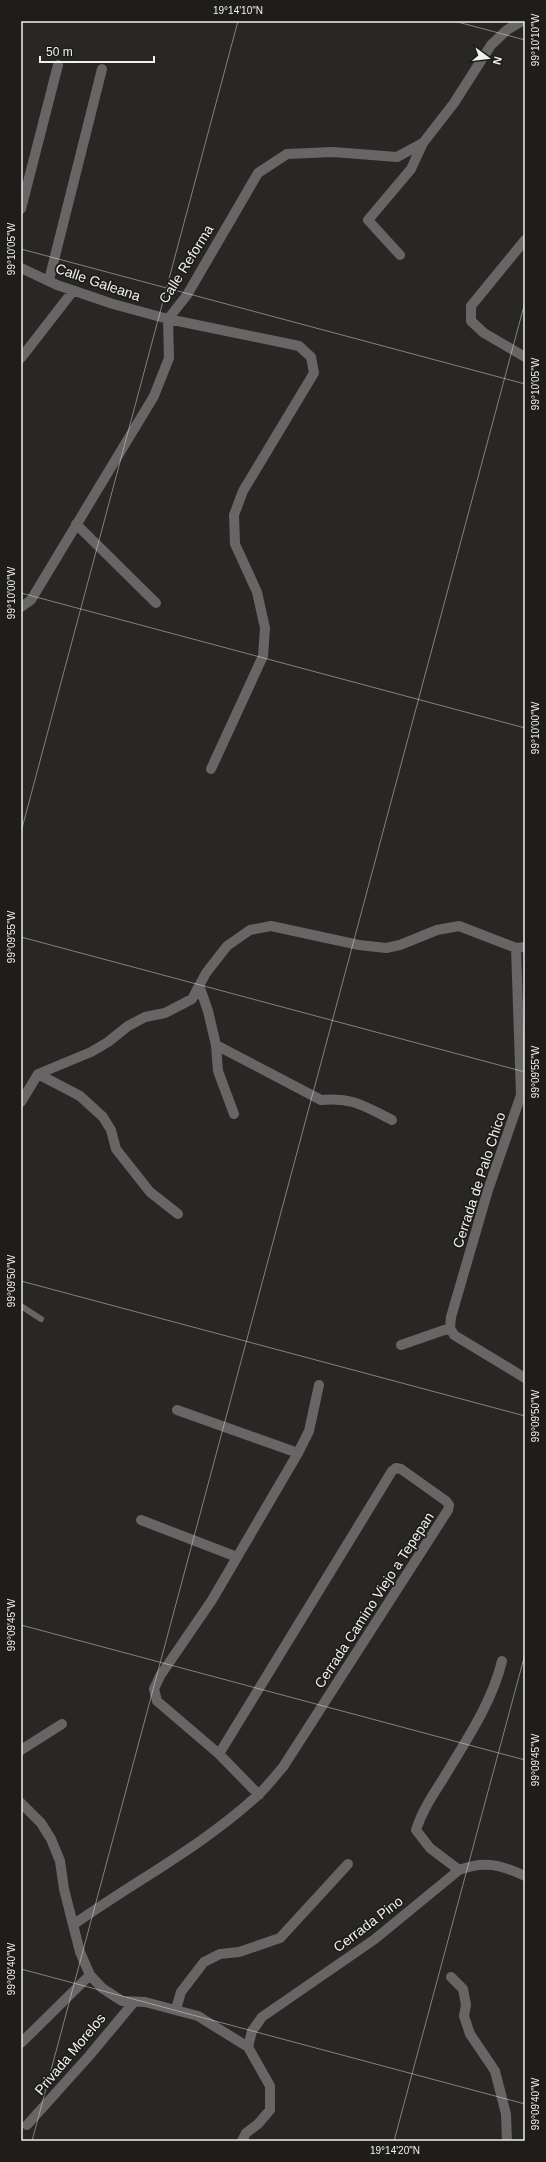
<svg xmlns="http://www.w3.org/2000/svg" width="546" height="2162" font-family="Helvetica,sans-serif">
<rect width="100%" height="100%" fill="#282724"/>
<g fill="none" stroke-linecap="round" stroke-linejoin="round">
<path stroke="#676565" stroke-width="6" d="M 21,1306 L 41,1319"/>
<path stroke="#676565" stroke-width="10" d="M 21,209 L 58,65
M 525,240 L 471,306 L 471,321 L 484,333 L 525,357
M 400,255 L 368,220 L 411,169 L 423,143 L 454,103 L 491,45 L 507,30 L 522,21
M 21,268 L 57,285 L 113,304 L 168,319 L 299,346 L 311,357 L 314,373 L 243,491 L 234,515 L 235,544 L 257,592 L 265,628 L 263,656 L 211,769
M 49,280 L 102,69
M 21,358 L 73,291
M 76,524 L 156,603
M 21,607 L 31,600 L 154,396 L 169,358 L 168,319 L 187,295 L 258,173 L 287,154 L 333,152 L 397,157 L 423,143
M 516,948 L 521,1095 L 488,1190 L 451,1317 L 450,1328 L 454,1335 L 525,1378
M 200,988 L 208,1011 L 216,1045 L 218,1071 L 234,1114
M 216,1045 L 321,1100 C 353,1097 364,1106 392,1120
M 38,1074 L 80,1096 L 103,1117 L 111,1130 L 116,1149 L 150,1192 L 178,1214
M 21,1102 L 38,1074 L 91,1052 L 108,1042 L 128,1026 L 145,1017 L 165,1013 L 192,999 L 206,973 L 227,946 L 250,930 L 271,926 L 359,945 L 386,948 L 400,945 L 437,930 L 459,926 L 516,948 L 525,947
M 401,1345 L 450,1328
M 177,1410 L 298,1453
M 141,1520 L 237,1557
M 21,1750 L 62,1724
M 259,1795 L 219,1754 L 157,1701 L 154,1689 L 160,1676 L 212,1600 L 298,1453 L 309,1431 L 319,1385
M 21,1803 L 41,1823 L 51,1839 L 60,1861 L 64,1889 L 80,1952 L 90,1975 L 102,1988 L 122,2001 L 145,2002 L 198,2016 L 248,2047 L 270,2086 L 270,2110 L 258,2124 L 246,2133 L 242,2141
M 459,1870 L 430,1848 L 416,1830 C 422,1811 432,1796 443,1779 C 465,1742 492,1703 502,1661
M 73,1925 C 135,1881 203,1846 258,1795 C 267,1787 275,1776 283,1767 L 448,1510 L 449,1505 L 446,1501 L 401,1469 L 396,1468 L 392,1471 L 219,1754
M 451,1977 L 463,1989 L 466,2005 L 464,2016 L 470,2034 L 495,2071 L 506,2114 L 507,2141
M 176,2009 L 181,1992 L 204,1962 L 220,1954 L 239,1952 L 280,1938 L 348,1864
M 21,2043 L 90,1975
M 248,2047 L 252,2031 L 262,2017 L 375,1939 L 459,1870 C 485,1860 501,1865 525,1876
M 27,2125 L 89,2056 L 134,2002"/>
</g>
<path fill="none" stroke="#f0f0ed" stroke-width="1" stroke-opacity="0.45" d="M 454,21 L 525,40M 21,249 L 525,384M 21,593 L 525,728M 21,832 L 238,21M 21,937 L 525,1072M 21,1281 L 525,1416M 21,1625 L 525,1760M 21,1969 L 525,2104M 32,2141 L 525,302M 394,2141 L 525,1654"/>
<g text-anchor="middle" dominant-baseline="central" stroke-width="3.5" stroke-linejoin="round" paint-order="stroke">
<g font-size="14" fill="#f0f0ed" stroke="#1e1d1a">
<text transform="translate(186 264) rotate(-58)">Calle Reforma</text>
<text transform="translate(98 282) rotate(19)">Calle Galeana</text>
<text transform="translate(479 1180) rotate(-72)">Cerrada de Palo Chico</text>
<text transform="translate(374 1600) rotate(-57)">Cerrada Camino Viejo a Tepepan</text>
<text transform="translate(368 1924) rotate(-37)">Cerrada Pino</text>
<text transform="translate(70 2054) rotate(-50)">Privada Morelos</text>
</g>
</g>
<rect width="546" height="2162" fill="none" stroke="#1e1d1a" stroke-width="44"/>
<g transform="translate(488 58) rotate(105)" stroke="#1e1d1a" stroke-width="3" paint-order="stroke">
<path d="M0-3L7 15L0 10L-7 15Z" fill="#f0f0ed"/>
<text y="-6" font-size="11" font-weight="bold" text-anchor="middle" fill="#f0f0ed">N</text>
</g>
<path d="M40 56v6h114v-6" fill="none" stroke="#f0f0ed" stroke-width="2"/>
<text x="46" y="56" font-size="12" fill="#f0f0ed" stroke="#1e1d1a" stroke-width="3" paint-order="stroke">50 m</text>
<rect x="22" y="22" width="502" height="2118" fill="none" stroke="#f0f0ed" stroke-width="1.5"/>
<g font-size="10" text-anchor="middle" fill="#f0f0ed">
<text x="238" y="14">19°14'10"N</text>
<text transform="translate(535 40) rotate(-90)" y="4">99°10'10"W</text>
<text transform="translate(11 249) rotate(-90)" y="4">99°10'05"W</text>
<text transform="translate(535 384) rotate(-90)" y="4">99°10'05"W</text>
<text transform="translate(11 593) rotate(-90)" y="4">99°10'00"W</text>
<text transform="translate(535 728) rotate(-90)" y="4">99°10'00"W</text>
<text transform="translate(11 937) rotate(-90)" y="4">99°09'55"W</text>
<text transform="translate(535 1072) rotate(-90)" y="4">99°09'55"W</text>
<text transform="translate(11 1281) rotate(-90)" y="4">99°09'50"W</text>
<text transform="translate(535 1416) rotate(-90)" y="4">99°09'50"W</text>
<text transform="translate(11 1625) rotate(-90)" y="4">99°09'45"W</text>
<text transform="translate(535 1760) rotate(-90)" y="4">99°09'45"W</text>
<text transform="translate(11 1969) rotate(-90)" y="4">99°09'40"W</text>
<text transform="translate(535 2104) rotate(-90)" y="4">99°09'40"W</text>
<text x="395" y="2154">19°14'20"N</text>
</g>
</svg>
